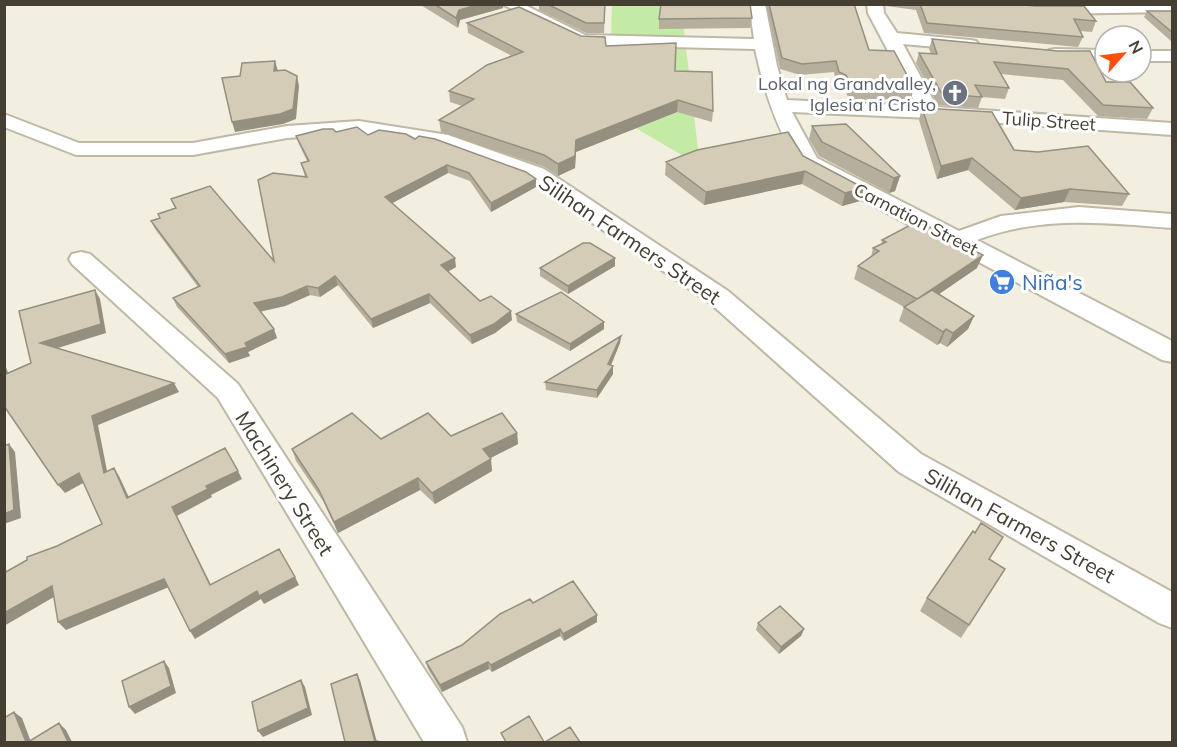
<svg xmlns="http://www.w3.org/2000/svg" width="1177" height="747" font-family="Mulish,sans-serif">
<rect width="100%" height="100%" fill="#f2efe1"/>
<path fill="#c3eba5" d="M 612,5 L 681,5 L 700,166 L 609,112 Z"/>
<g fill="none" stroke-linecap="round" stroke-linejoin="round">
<g stroke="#beb8a4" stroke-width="4">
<path id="minor" d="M 502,4 L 523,4 L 585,35 L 754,39 L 749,4 L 765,4 L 777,66 L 787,100 L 917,106 L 868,13 L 867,4 L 883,4 L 884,13 L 897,33 L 970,40 L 976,41 L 979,45 L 976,49 L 970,50 L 903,44 L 937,107 L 1172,123 L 1172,135 L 930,118 L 792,112 L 817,158 L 959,231 L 1001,216 L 1079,207 L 1172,214 L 1172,228 C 1104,223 1042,215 977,240 L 1172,341 L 1172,362 L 1162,360 L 801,167 C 777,131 764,91 755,49 L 582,45 Z
M 1047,4 L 1172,4 L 1172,12 L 1048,14 L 1040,9 Z
M 1055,49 L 1105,50 L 1105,60 L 1049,58 L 1046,54 L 1049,50 Z
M 1141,51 L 1172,51 L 1172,61 L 1141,61 Z
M 4,114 L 79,143 L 193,143 L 287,126 L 359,121 L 448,135 L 544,169 L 728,291 L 921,454 L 1172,592 L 1172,628 L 1159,623 L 899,472 L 710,303 L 528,179 L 437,145 L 359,133 L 287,138 L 193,155 L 76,155 L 4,127 Z
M 81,252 L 90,254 L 238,384 L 462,727 L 467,742 L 424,742 L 218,398 L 72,264 L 69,259 L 72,254 Z"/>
</g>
<use href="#minor" fill="#fff" fill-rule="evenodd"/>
</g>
<path fill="#b6af9d" d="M 419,4 L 502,4 L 503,8 L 460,20 L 458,28 Z
M 539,4 L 605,4 L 604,33 L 586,33 L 539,10 Z
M 766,4 L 854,4 L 869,50 L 914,88 L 911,99 L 849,100 L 844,86 L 836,83 L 834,72 L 800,75 L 780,69 Z
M 885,4 L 1011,4 L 1096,21 L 1092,32 L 1079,31 L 1083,37 L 1078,47 L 924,33 L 916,10 L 886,6 Z
M 1147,11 L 1173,11 L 1173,43 L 1144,17 Z
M 752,18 L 750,28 L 659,29 L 659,19 Z
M 467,23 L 581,36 L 675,71 L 713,111 L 712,122 L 677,112 L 576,152 L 575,168 L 558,176 L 545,167 L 441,132 L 439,120 L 462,106 L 450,102 L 449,91 L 512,56 L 468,33 Z
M 932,39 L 1058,51 L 1106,82 L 1153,108 L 1147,119 L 1098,116 L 1063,80 L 1001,74 L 1009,88 L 1005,99 L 982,97 L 978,108 L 938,105 L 916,63 L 919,53 L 931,54 L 929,49 Z
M 922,108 L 1014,150 L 1129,194 L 1122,206 L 1064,202 L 1015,210 L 968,170 L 937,179 L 919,120 Z
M 812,126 L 900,176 L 895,191 L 889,193 L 819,156 L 809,139 Z
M 336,132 L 415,139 L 536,179 L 536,187 L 491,212 L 470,181 L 448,173 L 392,203 L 456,267 L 448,272 L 480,301 L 512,320 L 495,333 L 472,344 L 430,303 L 373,328 L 338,285 L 320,297 L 310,295 L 285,306 L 260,312 L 277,338 L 248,352 L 250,356 L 229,363 L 177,307 L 173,298 L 198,287 L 155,229 L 151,221 L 159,218 L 175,209 L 171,199 L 274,261 L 305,177 L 301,163 L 307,161 L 299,144 L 296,136 Z
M 803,156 L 864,188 L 860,201 L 842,206 L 802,184 L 704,205 L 665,175 L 666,162 Z
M 882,240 L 977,268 L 939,294 L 974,316 L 968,329 L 947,347 L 940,343 L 937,345 L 899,321 L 904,307 L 854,279 L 858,266 L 871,257 L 873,248 L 881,245 Z
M 615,258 L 615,266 L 568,294 L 540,276 L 540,268 Z
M 516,314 L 604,322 L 604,329 L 570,351 L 517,322 Z
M 621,336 L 620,343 L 611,365 L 613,366 L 613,374 L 597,398 L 546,390 L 545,382 Z
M 517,433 L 518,444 L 490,458 L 492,471 L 435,504 L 420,490 L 338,533 L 323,501 L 296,461 L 292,449 L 381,439 Z
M 989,559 L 1005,569 L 961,638 L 920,611 L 927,598 Z
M 533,603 L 597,615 L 597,622 L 564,641 L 560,636 L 492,672 L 489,669 L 442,692 L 428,669 L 426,662 L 462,645 Z
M 758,623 L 804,629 L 801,636 L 779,654 L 756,630 Z"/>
<path fill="#948f7f" d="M 480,4 L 502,4 L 503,8 L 460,20 L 458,28 L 456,18 L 459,10 Z
M 275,61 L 278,71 L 274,71 Z
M 297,76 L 299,86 L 296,119 L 283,124 L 235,132 L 232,122 Z
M 678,100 L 677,112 L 576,152 L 575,168 L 558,176 L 558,164 L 576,140 Z
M 972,158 L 968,170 L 937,179 L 941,166 Z
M 447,165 L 448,173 L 387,206 L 385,197 Z
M 805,171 L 802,184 L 704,205 L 706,192 Z
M 900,176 L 895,191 L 889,193 L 894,178 Z
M 536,179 L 536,187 L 491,212 L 491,203 Z
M 864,188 L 860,201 L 842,206 L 845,193 Z
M 1070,189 L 1064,202 L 1015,210 L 1021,198 Z
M 983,255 L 977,268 L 913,312 L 918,299 Z
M 455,258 L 456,267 L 443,274 L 441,265 Z
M 615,258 L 615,266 L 568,294 L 568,286 Z
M 335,276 L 338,285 L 320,297 L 318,288 Z
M 307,286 L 310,295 L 285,306 L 257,312 L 254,303 Z
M 95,290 L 100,299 L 106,333 L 45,352 L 40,343 Z
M 429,294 L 430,303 L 373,328 L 371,319 Z
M 511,311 L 512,320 L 495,333 L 472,344 L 470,335 Z
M 974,316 L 968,329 L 947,347 L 953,333 Z
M 604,322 L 604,329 L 570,351 L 570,344 Z
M 274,329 L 277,338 L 248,352 L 250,356 L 229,363 L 225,354 L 245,343 Z
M 946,329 L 940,343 L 937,345 L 943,332 Z
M 621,336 L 620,343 L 608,372 L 608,364 Z
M 4,362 L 12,383 L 4,371 Z
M 613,366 L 613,374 L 597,398 L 597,390 Z
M 174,383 L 179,392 L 98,425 L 109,481 L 104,473 L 92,416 Z
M 517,433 L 518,444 L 485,461 L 483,449 Z
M 9,444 L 15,452 L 21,518 L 4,524 Z
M 491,459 L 492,471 L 435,504 L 432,493 Z
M 114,468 L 119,476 L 133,506 L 127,498 Z
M 238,471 L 242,479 L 211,495 L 212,497 L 177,516 L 215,593 L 210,585 L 172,507 L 206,486 Z
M 79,473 L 85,482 L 65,493 L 58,485 Z
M 418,478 L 420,490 L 338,533 L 334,522 Z
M 295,577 L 299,585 L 264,604 L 261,599 L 195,639 L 190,631 L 257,591 Z
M 164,579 L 169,587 L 66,630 L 58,622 Z
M 52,586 L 59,594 L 4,626 L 4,613 Z
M 597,615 L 597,622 L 564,641 L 563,634 Z
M 560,629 L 560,636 L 492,672 L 491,665 Z
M 804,629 L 801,636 L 779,654 L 781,647 Z
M 164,661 L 169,668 L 176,693 L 135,714 L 129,707 Z
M 488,662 L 489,669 L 442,692 L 440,685 Z
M 357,674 L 360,680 L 377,742 L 375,742 Z
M 301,680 L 305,687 L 312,715 L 263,737 L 258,731 Z
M 14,712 L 22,718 L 31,742 L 26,742 Z
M 59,723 L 66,730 L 72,742 L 68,742 Z"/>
<path fill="#d4ccb6" stroke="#948f7f" stroke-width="1.5" d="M 434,4 L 480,4 L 459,10 L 456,18 Z
M 547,4 L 605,4 L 604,23 L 586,23 Z
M 661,4 L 750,4 L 752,18 L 659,19 Z
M 769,4 L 854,4 L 869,50 L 894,51 L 914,88 L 852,89 L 846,75 L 839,72 L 836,61 L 802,64 L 782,58 Z
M 920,4 L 1011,4 L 1036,6 L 1084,6 L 1096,21 L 1074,19 L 1083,37 L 927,23 Z
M 519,7 L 581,36 L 605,37 L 606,46 L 676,43 L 675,71 L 712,72 L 713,111 L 678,100 L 576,140 L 575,156 L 558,164 L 544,155 L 439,120 L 474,99 L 449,91 L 487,65 L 523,52 L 467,23 Z
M 1147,11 L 1173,11 L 1173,33 Z
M 932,39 L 1058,51 L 1090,51 L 1106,82 L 1130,82 L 1153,108 L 1103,105 L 1068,69 L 994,62 L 1009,88 L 975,85 L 982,97 L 942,94 L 919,53 L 937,54 Z
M 275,61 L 274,71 L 285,70 L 297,76 L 293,109 L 280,114 L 232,122 L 222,78 L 240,76 L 242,63 Z
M 922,108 L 992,112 L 1014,150 L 1038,152 L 1088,146 L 1129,194 L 1070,189 L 1021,198 L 972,158 L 941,166 Z
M 846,124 L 900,176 L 894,178 L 822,142 L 812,126 Z
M 357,127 L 368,135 L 379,130 L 406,134 L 415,139 L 419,136 L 435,139 L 526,172 L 536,179 L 491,203 L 469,173 L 447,165 L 385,197 L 455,258 L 441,265 L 480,301 L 491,296 L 511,311 L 494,324 L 470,335 L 429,294 L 371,319 L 335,276 L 318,288 L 307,286 L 282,297 L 254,303 L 274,329 L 245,343 L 247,347 L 225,354 L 173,298 L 200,286 L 151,221 L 160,218 L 158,214 L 176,208 L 171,199 L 210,186 L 274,261 L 258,180 L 273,173 L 307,177 L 301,163 L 309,161 L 296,136 L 323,129 L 333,129 L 336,132 Z
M 788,132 L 803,156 L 864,188 L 845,193 L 805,171 L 706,192 L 666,162 L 697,150 Z
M 918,221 L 983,255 L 917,299 L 858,266 L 879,251 L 873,248 L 886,242 L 882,240 Z
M 583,243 L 590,243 L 615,258 L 568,286 L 540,268 Z
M 95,290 L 101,324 L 40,343 L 174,383 L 92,416 L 104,473 L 114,468 L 127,498 L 225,448 L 238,471 L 206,486 L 208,489 L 172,507 L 210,585 L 279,549 L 295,577 L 259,596 L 257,591 L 190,631 L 164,579 L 58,622 L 52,586 L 4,613 L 4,573 L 27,560 L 27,557 L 57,546 L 102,524 L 79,473 L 58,485 L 4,406 L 4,371 L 6,374 L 31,363 L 19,311 Z
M 932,290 L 974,316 L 953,333 L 946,329 L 943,332 L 904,307 Z
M 561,292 L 604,322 L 570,344 L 516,314 Z
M 621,336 L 608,364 L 613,366 L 597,390 L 545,382 Z
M 352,413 L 381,439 L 428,413 L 451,436 L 502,413 L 517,433 L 483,449 L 491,459 L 432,493 L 418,478 L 334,522 L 319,490 L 292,449 Z
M 9,444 L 14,510 L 4,514 L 4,446 Z
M 981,523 L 1003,537 L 989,559 L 1005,569 L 969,625 L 927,598 L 973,531 L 975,533 Z
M 573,581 L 597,615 L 563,634 L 560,629 L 491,665 L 488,662 L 440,685 L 426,662 L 462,645 L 500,614 L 530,599 L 533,603 Z
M 780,606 L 804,629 L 781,647 L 758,623 Z
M 164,661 L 171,686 L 129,707 L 122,681 Z
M 357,674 L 375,742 L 378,741 L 379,742 L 345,742 L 331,684 Z
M 301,680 L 308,708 L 258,731 L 252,702 Z
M 14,712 L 26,742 L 4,742 L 4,718 Z
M 529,716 L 544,742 L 506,742 L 501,733 Z
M 59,723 L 68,742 L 28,742 Z
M 570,727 L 580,742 L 545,742 Z"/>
<defs>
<g id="church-disc" transform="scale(1.35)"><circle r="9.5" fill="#6b7280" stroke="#fff"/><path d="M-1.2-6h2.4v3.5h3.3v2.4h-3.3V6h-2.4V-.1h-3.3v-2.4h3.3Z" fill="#fff"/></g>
<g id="supermarket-disc" transform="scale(1.35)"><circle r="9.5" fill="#3f7fe0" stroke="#fff"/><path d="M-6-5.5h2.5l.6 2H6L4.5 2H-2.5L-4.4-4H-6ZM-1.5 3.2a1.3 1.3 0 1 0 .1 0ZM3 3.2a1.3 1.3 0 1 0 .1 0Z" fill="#fff"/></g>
</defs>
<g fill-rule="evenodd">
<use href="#church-disc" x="955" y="93"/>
<use href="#supermarket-disc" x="1002" y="282"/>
</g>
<g text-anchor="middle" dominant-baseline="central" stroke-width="6" stroke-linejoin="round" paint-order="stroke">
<g font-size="18" fill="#5b616d" stroke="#fff" text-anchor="end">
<text x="936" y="83">Lokal ng Grandvalley,<tspan x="936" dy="21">Iglesia ni Cristo</tspan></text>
</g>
<g font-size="18" fill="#443f32" stroke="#fff">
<text transform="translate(1049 121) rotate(4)">Tulip Street</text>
<text transform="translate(916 219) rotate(27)">Carnation Street</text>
</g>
<g font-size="21" fill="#443f32" stroke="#fff">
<text transform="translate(630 239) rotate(34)">Silihan Farmers Street</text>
<text transform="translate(285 483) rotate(58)">Machinery Street</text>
<text transform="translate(1020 525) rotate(29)">Silihan Farmers Street</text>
</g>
<g font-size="21" fill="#366cbe" stroke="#fff" text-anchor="start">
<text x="1022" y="282">Niña's</text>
</g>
</g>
<rect width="1177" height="747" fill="none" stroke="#443f32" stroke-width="12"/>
<g transform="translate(1123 54) rotate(62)"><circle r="28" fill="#ffffff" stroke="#b4b2ad" stroke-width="1.5"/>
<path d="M0-4.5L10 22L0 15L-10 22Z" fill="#ff4f0b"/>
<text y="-9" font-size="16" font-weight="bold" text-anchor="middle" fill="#443f32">N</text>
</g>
</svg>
